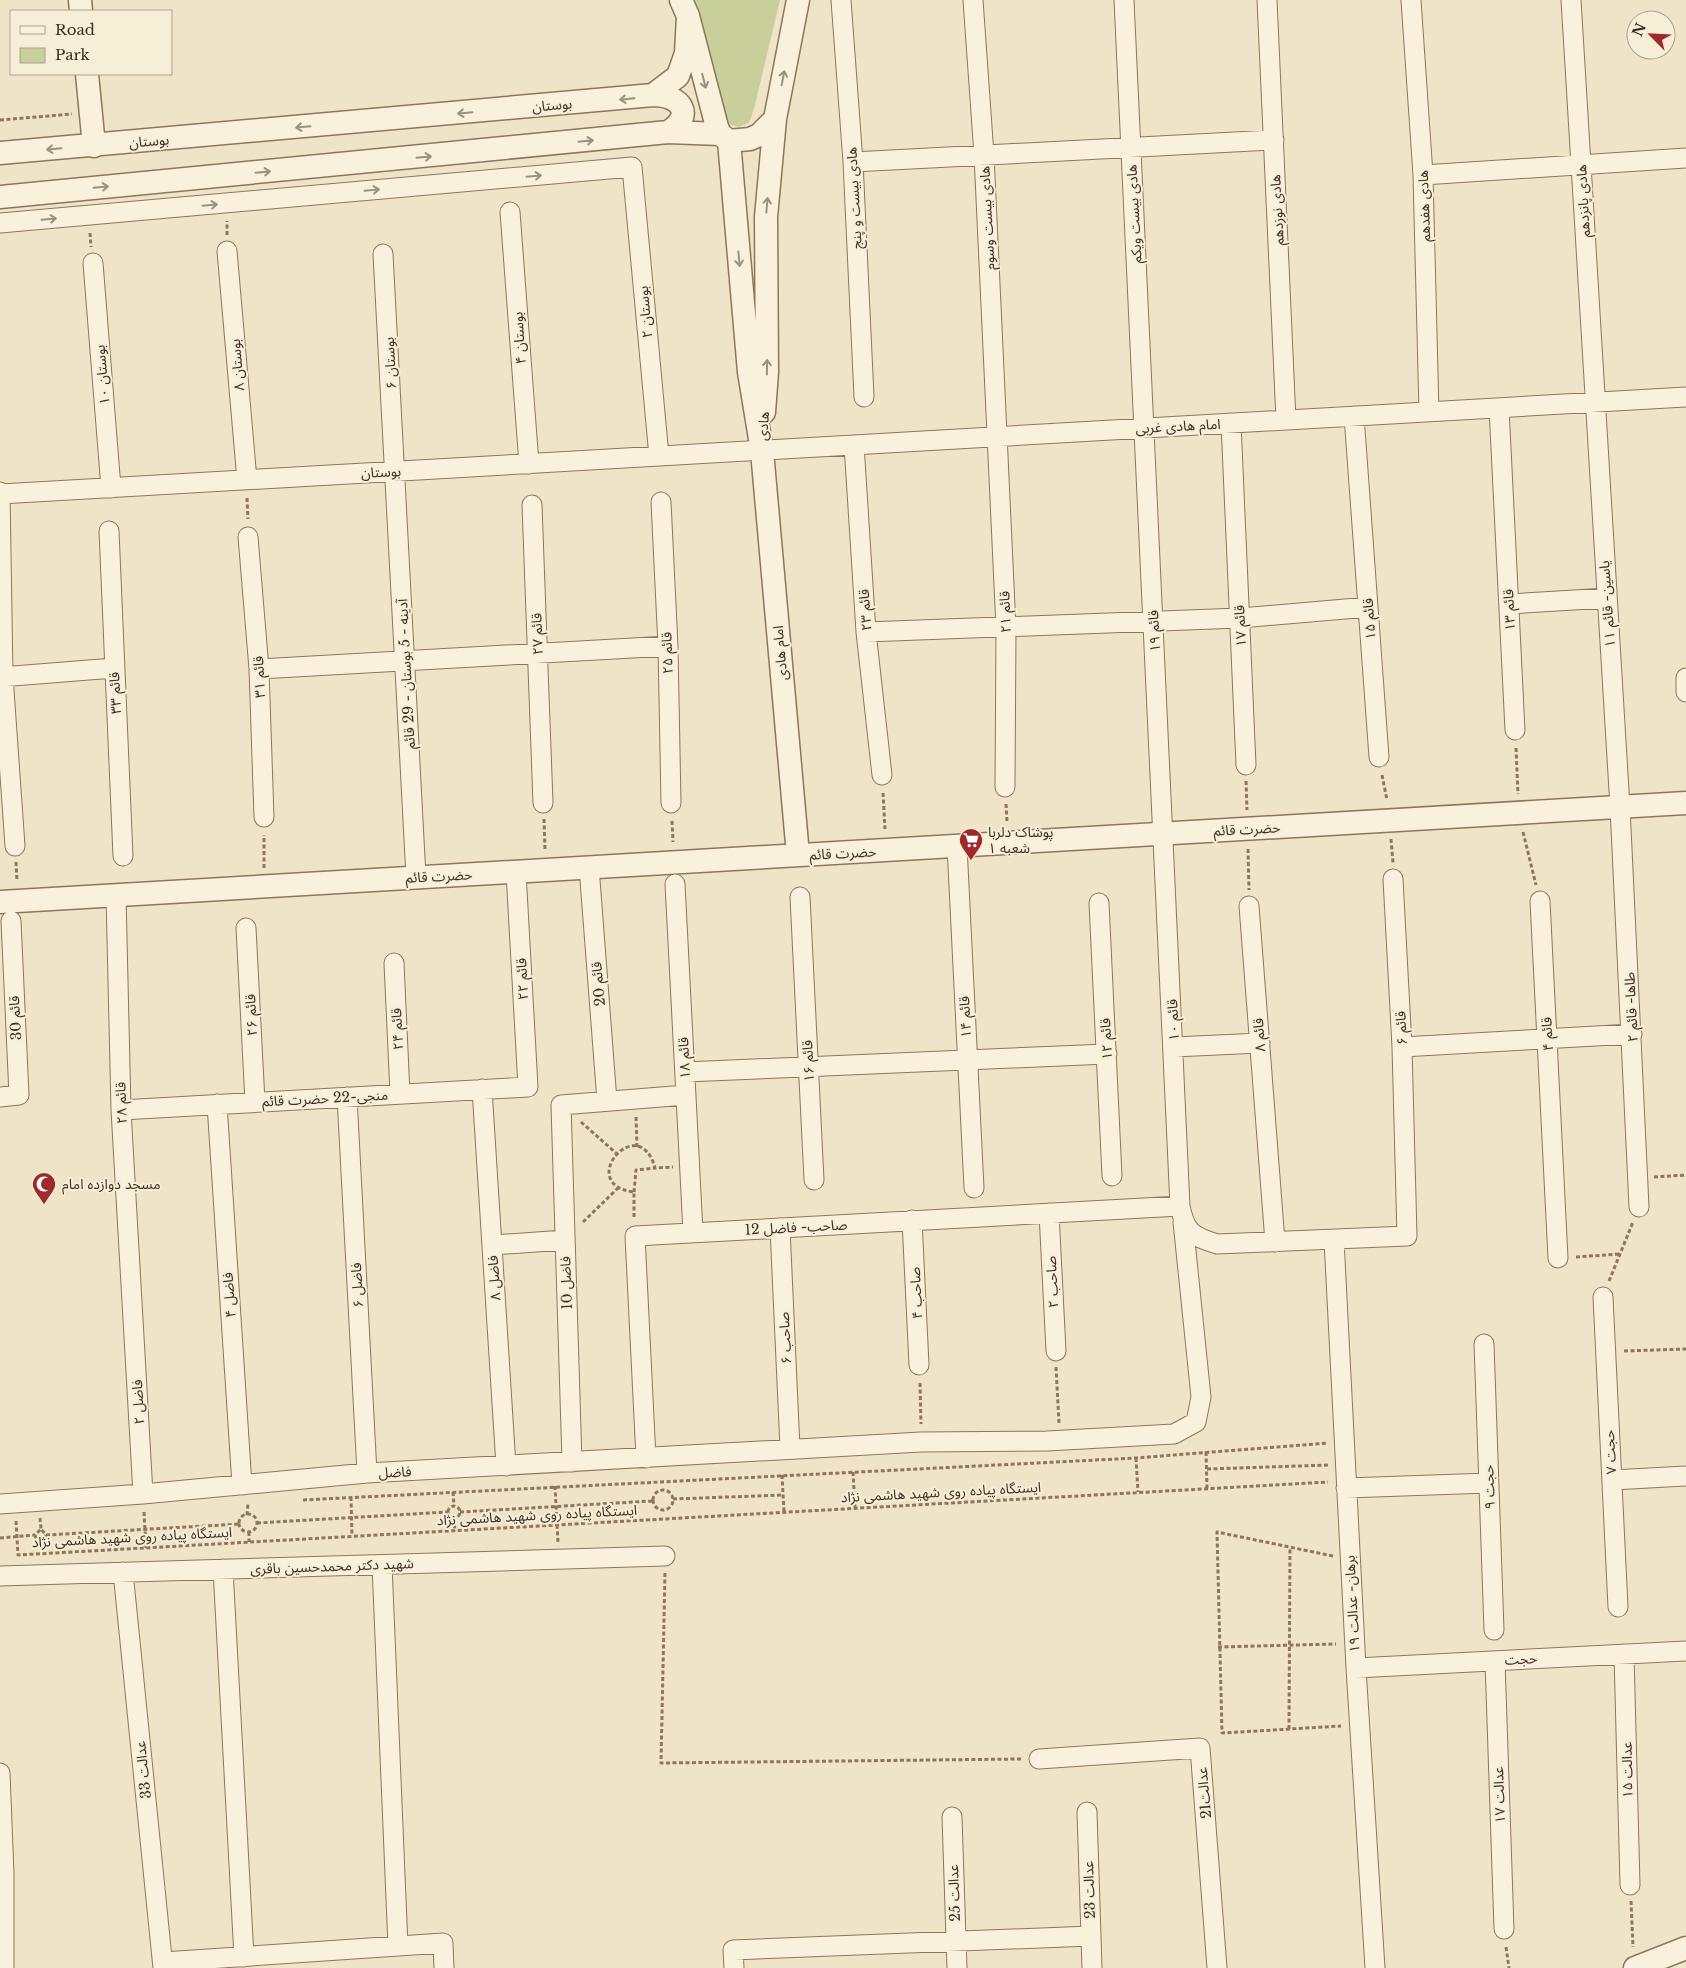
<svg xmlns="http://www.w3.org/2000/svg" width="1686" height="1968" font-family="'Libre Baskerville','Noto Sans Arabic',serif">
<rect width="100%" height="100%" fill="#f0e4c8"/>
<path fill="#c9cf9b" d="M 688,0 L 780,0 L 754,109 L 749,123 L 738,127 L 729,124 Z"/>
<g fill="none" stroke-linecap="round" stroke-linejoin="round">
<g stroke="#8d765c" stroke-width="21">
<path id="minor" d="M 841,0 L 853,162 L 864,397
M 973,0 L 984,155 L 1006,628 L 1005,787
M 1124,0 L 1180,1206 C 1185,1232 1192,1236 1217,1244 L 1407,1236 L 1402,1047 L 1393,879
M 1267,0 L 1286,420
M 1411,0 L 1423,175 L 1429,412
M 1571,0 L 1620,807 L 1639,1207
M 853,162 L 1274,140
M 1423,175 L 1686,158
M 510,212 L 529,464
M 0,223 L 632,167 L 659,456
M 227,251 L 247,480
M 383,254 L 416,877
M 93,263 L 111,488
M 1499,408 L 1515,730
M 1354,416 L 1379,757
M 1231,423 L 1246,765
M 854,445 L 866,632 L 882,775
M 0,492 L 3,676 L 15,846
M 0,494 L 1686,397
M 661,502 L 668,646 L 671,803
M 532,505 L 543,803
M 109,531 L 123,856
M 248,537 L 259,669 L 264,817
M 1509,604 L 1607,598
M 866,632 L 1240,618 L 1368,607
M 259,669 L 668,646
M 0,677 L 114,668
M 1686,678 L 1686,692
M 957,846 L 974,1188
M 589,867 L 607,1101
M 675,884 L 693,1232
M 116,895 L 121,1110 L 143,1494
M 800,897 L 814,1180
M 1540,901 L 1558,1258
M 1099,903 L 1112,1176
M 1249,906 L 1275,1242
M 246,928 L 255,1102
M 394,963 L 400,1094
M 1174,1047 L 1260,1043
M 1402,1047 L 1632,1034
M 685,1072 L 1107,1054
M 482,1089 L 506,1466
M 0,1097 L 19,1095 L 11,921
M 347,1097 L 367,1473
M 217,1104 L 242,1485
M 121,1110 L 528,1087 L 516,872
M 1049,1213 L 1056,1351
M 912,1220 L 919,1365
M 780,1228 L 790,1448
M 1334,1240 L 1356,1668 L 1375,1968
M 492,1245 L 565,1240
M 1603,1297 L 1618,1607
M 1484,1344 L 1494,1630
M 646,1458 L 635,1236 L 1180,1206
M 572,1462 L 561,1105 L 686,1095
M 1612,1480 L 1686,1476
M 1346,1488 L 1489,1483
M 0,1504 L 143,1494 L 367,1473 L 921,1442 L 1047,1441 L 1174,1434 L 1196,1422 L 1201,1397 L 1183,1222
M 382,1565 L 398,1946
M 223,1569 L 244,1957
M 123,1572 L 163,1968
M 0,1576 L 665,1556
M 1624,1654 L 1630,1885
M 1495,1661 L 1504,1929
M 1356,1668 L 1686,1651
M 1039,1759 L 1200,1748 L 1217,1968
M 0,1773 L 4,1874 L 4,1968
M 1087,1812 L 1092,1968
M 952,1817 L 957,1968
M 163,1962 L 443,1943 L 444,1968
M 734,1968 L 733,1950 L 1091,1936"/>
</g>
<g stroke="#8d765c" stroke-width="25">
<path id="tertiary" d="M 80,0 L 81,11
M 681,0 L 688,16 L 717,127 L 720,134 L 729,141 L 750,139 L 759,135 L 775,119 L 798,0
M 87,74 L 94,146
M 653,95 C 682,95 695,116 668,132
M 729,141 L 749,372 L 762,451 L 798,855
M 0,153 L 653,95 L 678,76 L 686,53 L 688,16
M 0,197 L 668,132 L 720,134
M 764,412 L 767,372 L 766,217 L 775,119
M 0,902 L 1686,803
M 1635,1968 L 1686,1948"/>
</g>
<path stroke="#8d765c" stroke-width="3" stroke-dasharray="4 2.5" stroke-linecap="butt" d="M 0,120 L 72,114
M 90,233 L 91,247
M 227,235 L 227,221
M 247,498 L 248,519
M 1516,748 L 1518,794
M 1382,775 L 1387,800
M 1246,781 L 1247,810
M 883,793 L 885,829
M 1006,804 L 1007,822
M 544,819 L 545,850
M 672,821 L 673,842
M 1523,832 L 1536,885
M 1391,839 L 1393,863
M 1248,849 L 1249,890
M 16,862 L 17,881
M 264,868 L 264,835
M 636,1117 L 637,1147
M 581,1122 L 616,1153
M 1654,1177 L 1686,1175
M 634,1192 L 636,1170 L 655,1168
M 634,1217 L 634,1192 C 574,1185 639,1109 655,1168 L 673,1167
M 583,1222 L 618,1188
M 1576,1257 L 1620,1254
M 1609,1281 L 1633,1222
M 1624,1351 L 1686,1349
M 1056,1367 L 1059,1423
M 920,1383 L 921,1424
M 1206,1452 L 1207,1488
M 1136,1458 L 1138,1492
M 1207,1469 L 1329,1465
M 853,1472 L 855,1507
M 782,1475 L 784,1512
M 555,1486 L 558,1542
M653 1500a10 10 0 1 1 20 0a10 10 0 1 1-20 0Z
M 453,1492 L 454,1506
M 351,1497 L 352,1536
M 673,1499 L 783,1495
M 303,1500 L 1136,1458 L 1328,1443
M448 1512a6 6 0 1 1 12 0a6 6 0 1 1-12 0Z
M 144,1512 L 146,1548
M 460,1512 L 652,1501
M239 1523a9 9 0 1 1 18 0a9 9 0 1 1-18 0Z
M 247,1515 L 248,1503
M 40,1518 L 41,1529
M 454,1518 L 455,1531
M 16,1521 L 18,1555 L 1328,1482
M 257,1523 L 447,1512
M 249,1532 L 249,1542
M 46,1535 L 43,1540 L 36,1538 L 35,1535 L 41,1529 L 46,1535 L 239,1524
M 0,1538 L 35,1535
M 41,1540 L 42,1553
M 1333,1556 L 1217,1532 L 1222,1733 L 1341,1726
M 665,1573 L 661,1763 L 1021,1759
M 1218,1647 L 1336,1644
M 1289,1729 L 1290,1547
M 1631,1901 L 1633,1947
M 1506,1947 L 1509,1968"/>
<use href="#minor" stroke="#faf1dc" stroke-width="19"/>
<use href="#tertiary" stroke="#faf1dc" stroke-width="22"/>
</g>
<defs><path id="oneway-shaft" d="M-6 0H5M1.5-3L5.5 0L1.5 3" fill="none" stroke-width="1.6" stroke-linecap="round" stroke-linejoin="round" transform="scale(1.25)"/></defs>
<g stroke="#9c907e">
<use href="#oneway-shaft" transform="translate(783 78) rotate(-79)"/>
<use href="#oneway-shaft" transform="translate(704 81) rotate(76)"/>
<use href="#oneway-shaft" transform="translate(627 99) rotate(174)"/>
<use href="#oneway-shaft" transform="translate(465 113) rotate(175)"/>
<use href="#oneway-shaft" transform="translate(303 127) rotate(175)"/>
<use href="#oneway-shaft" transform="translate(586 141) rotate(-6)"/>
<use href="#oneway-shaft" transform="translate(54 149) rotate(175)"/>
<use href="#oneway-shaft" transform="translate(424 157) rotate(-5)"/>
<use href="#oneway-shaft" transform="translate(263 172) rotate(-5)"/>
<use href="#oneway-shaft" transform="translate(534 176) rotate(-5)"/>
<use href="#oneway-shaft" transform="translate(101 187) rotate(-5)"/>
<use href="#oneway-shaft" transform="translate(372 190) rotate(-5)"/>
<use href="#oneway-shaft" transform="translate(210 205) rotate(-5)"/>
<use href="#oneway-shaft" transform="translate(767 205) rotate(-85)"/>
<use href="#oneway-shaft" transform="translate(49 219) rotate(-5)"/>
<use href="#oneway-shaft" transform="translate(739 259) rotate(85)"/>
<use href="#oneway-shaft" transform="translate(767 367) rotate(-89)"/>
</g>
<defs>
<g id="supermarket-pin" transform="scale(1.25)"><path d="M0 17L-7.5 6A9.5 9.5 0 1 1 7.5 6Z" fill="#9e2a2b" stroke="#f7eed8"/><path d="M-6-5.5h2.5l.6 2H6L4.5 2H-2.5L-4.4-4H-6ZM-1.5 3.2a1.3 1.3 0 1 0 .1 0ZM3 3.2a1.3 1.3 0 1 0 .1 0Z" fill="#fff"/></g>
<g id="mosque-pin" transform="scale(1.25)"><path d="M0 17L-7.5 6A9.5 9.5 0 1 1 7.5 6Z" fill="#9e2a2b" stroke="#f7eed8"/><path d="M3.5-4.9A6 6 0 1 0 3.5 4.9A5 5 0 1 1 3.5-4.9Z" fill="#fff"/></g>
</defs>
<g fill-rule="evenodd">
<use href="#supermarket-pin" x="971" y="840"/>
<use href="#mosque-pin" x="44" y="1184"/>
</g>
<g text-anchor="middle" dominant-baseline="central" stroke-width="4" stroke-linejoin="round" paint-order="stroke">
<g font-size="14" fill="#3d2e20" stroke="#f7eed8">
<text transform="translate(552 105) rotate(-5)">بوستان</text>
<text transform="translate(149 141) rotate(-5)">بوستان</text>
<text transform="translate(854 198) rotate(-93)">هادی بیست و پنج</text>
<text transform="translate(1583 201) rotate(-93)">هادی پانزدهم</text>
<text transform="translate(1424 206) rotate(-92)">هادی هفدهم</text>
<text transform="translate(1277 210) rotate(-93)">هادی نوزدهم</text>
<text transform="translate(1134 214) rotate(-93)">هادی بیست ویکم</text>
<text transform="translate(987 218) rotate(-93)">هادی بیست وسوم</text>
<text transform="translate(645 312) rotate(-95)">بوستان ۲</text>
<text transform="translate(519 338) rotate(-94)">بوستان ۴</text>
<text transform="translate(390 363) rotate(-93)">بوستان ۶</text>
<text transform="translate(237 365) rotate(-95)">بوستان ۸</text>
<text transform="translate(102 375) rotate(-95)">بوستان ۱۰</text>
<text transform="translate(763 426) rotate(-86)">هادی</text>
<text transform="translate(1178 426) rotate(-3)">امام هادی غربی</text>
<text transform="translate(381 472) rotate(-3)">بوستان</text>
<text transform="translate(1607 604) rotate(-94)">یاسین- قائم ۱۱</text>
<text transform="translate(865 610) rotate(-94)">قائم ۲۳</text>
<text transform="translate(1509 610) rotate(-93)">قائم ۱۳</text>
<text transform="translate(1005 612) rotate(-92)">قائم ۲۱</text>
<text transform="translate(1369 619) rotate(-94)">قائم ۱۵</text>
<text transform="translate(1240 626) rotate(-93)">قائم ۱۷</text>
<text transform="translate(1154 631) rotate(-93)">قائم ۱۹</text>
<text transform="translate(537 634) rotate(-92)">قائم ۲۷</text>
<text transform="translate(667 653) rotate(-92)">قائم ۲۵</text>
<text transform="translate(780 653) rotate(-95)">امام هادی</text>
<text transform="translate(406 674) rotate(-93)">آدینه - 5 بوستان - 29 قائم</text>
<text transform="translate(259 677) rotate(-93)">قائم ۳۱</text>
<text transform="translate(115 693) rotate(-93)">قائم ۳۳</text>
<text transform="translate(1247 829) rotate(-3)">حضرت قائم</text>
<text transform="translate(843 853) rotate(-3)">حضرت قائم</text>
<text transform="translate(439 876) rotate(-3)">حضرت قائم</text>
<text transform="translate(522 979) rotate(-93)">قائم ۲۲</text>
<text transform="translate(598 984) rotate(-95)">قائم 20</text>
<text transform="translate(1631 1007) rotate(-93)">طاها- قائم ۲</text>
<text transform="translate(251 1015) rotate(-93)">قائم ۲۶</text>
<text transform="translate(965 1017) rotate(-93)">قائم ۱۴</text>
<text transform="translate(15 1018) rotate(-93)">قائم 30</text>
<text transform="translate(1173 1020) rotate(-93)">قائم ۱۰</text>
<text transform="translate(1401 1028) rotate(-93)">قائم ۶</text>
<text transform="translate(397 1029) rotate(-93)">قائم ۲۴</text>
<text transform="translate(1547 1034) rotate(-93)">قائم ۴</text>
<text transform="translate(1259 1035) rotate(-94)">قائم ۸</text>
<text transform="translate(1106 1039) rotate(-93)">قائم ۱۲</text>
<text transform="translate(684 1058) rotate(-93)">قائم ۱۸</text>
<text transform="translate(808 1061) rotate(-93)">قائم ۱۶</text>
<text transform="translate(325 1098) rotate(-3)">منجی-22 حضرت قائم</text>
<text transform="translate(121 1103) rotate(-92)">قائم ۲۸</text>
<text transform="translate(796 1227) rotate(-3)">صاحب- فاضل 12</text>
<text transform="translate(494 1278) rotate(-94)">فاضل ۸</text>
<text transform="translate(1052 1282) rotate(-93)">صاحب ۲</text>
<text transform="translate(566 1283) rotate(-92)">فاضل 10</text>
<text transform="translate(357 1285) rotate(-93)">فاضل ۶</text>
<text transform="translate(916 1293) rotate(-93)">صاحب ۴</text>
<text transform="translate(229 1295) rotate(-94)">فاضل ۴</text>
<text transform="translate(785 1338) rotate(-93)">صاحب ۶</text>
<text transform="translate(138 1402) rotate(-93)">فاضل ۲</text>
<text transform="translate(1610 1452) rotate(-93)">حجت ۷</text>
<text transform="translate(395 1472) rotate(-3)">فاضل</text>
<text transform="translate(1489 1487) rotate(-92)">حجت ۹</text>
<text transform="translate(941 1492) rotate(-3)">ایستگاه پیاده روی شهید هاشمی نژاد</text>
<text transform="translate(537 1515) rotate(-3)">ایستگاه پیاده روی شهید هاشمی نژاد</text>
<text transform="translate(132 1537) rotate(-3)">ایستگاه پیاده روی شهید هاشمی نژاد</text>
<text transform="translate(332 1566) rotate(-2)">شهید دکتر محمدحسین باقری</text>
<text transform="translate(1352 1604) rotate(-93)">برهان- عدالت ۱۹</text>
<text transform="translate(1521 1659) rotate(-3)">حجت</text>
<text transform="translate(143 1770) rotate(-96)">عدالت 33</text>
<text transform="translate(1627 1770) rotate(-91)">عدالت ۱۵</text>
<text transform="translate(1204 1793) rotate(-95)">21عدالت</text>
<text transform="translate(1499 1795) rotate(-92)">عدالت ۱۷</text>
<text transform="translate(1089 1890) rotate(-92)">عدالت 23</text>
<text transform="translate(954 1893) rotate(-92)">عدالت 25</text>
</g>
<g font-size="14" fill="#3d2e20" stroke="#f7eed8" text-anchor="start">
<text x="988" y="832">پوشاک دلربا<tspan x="988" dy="16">شعبه ۱</tspan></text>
<text x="62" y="1184">مسجد دوازده امام</text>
</g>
</g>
<rect x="10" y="10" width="162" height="65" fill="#f7eed8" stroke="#ada18e"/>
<rect x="20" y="26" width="25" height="8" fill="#faf1dc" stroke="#ada18e"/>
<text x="55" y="35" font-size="15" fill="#3d2e20">Road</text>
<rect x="20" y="48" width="25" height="15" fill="#c9cf9b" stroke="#ada18e"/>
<text x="55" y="60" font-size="15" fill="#3d2e20">Park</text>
<g transform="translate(1651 35) rotate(294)"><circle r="24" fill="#f7eed8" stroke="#ada18e"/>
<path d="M0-4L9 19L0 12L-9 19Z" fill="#9e2a2b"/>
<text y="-8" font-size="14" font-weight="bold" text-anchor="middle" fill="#3d2e20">N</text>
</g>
</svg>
